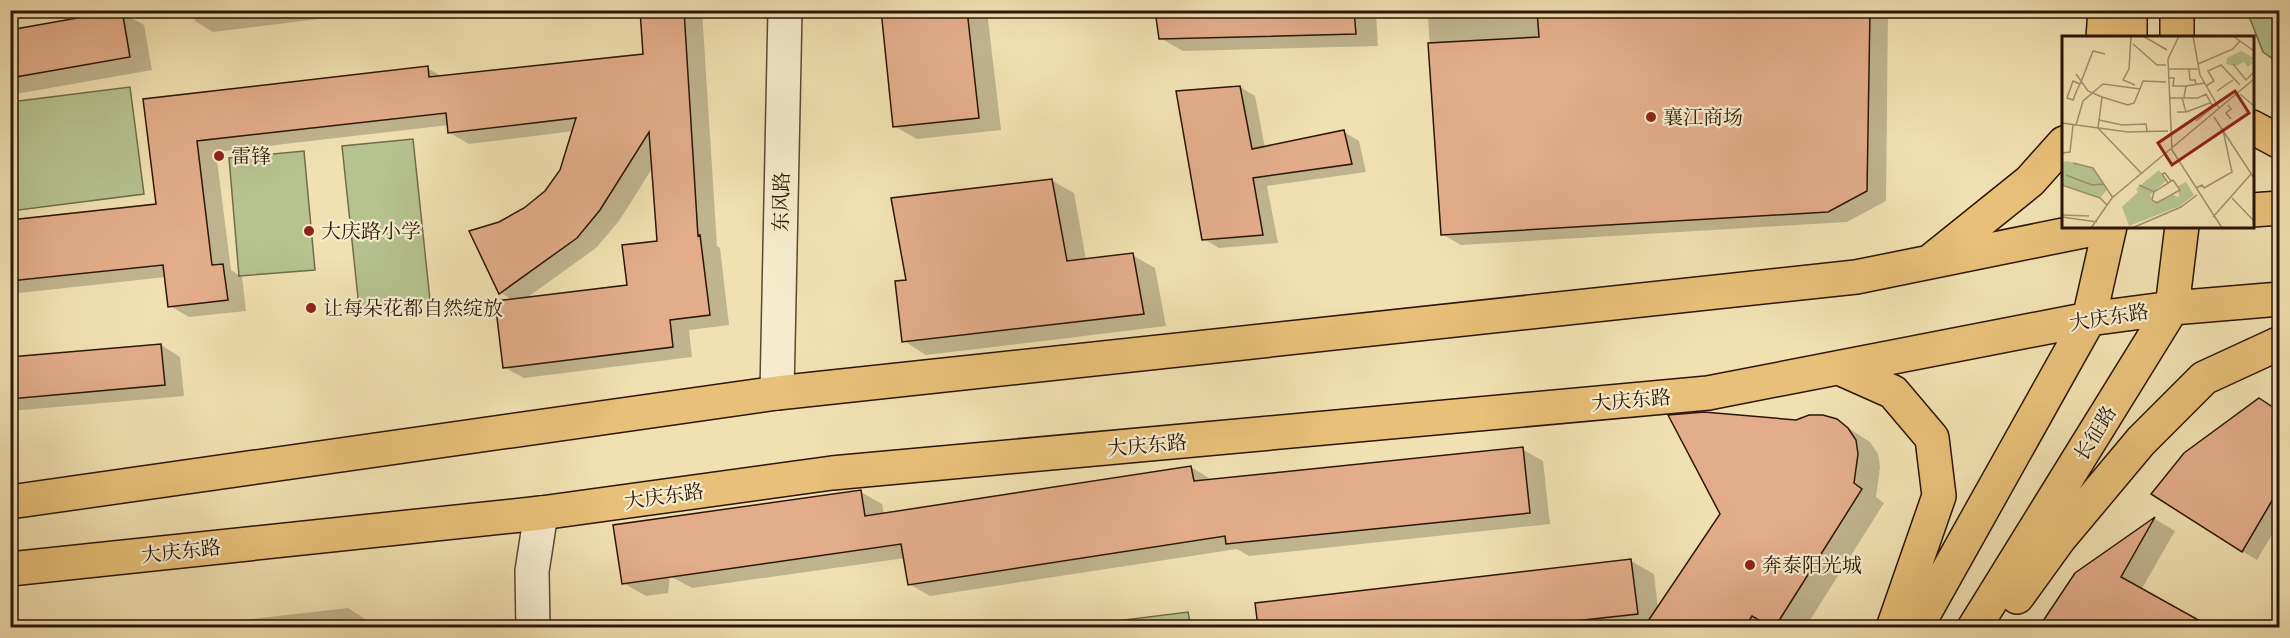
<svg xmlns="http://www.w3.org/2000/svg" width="2290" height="638" font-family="'Libre Caslon Text','Noto Serif SC',serif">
<rect width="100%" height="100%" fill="#f1e1b2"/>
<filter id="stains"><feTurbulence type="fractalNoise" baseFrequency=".00333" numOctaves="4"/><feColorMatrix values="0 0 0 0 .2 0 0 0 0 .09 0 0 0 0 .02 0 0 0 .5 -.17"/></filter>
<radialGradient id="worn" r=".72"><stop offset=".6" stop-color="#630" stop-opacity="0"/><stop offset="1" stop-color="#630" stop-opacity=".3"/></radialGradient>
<path fill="#b6c38f" stroke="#716c4b" stroke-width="1.5" d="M 2247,11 L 2279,11 L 2279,63 L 2263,52 Z
M 130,87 L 144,194 L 11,211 L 11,102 Z
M 413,139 L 430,300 L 359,307 L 342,146 Z
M 304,151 L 315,270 L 239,276 L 229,158 Z
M 1188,612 L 1191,627 L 1068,627 Z"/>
<path fill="#0003" fill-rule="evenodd" d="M 193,10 L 391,10 L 213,32 L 195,21 Z
M 641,10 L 702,10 L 717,246 L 720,248 L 729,325 L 689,330 L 692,357 L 524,378 L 504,367 L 514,301 L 500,292 L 499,224 L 525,210 L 546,192 L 562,171 L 574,131 L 469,144 L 450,133 L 449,125 L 216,152 L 231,270 L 242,277 L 246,311 L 189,317 L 170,306 L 166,277 L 10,294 L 10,221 L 157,206 L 145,100 L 427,68 L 443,77 L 644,55 ZM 653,167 L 658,242 L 629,286 L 525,299 L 596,248 L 619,221 Z
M 882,10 L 987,11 L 1001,130 L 917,139 L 894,126 Z
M 1156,10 L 1888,10 L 1886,201 L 1847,222 L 1461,245 L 1442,234 L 1428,17 L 1386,19 L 1376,13 L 1378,46 L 1183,51 L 1160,38 Z
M 121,12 L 144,25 L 152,70 L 10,95 L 10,31 Z
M 1240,87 L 1255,96 L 1265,148 L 1344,132 L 1359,141 L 1366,172 L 1267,186 L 1278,243 L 1219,248 L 1204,239 Z
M 1051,180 L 1074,193 L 1086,260 L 1132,255 L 1155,268 L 1166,326 L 926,355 L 904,341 L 908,282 Z
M 161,345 L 180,357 L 184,396 L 10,411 L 10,358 Z
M 2259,399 L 2280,412 L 2280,521 L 2257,560 L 2242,551 Z
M 1836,420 L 1870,442 L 1878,454 L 1880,467 L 1876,497 L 1884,503 L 1805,628 L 1260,628 L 1257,604 L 1631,561 L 1654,574 L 1658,609 L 1796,422 Z
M 1522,449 L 1543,461 L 1550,524 L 1249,556 L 1237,549 L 930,596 L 909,584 L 905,558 L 692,588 L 670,576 L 668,593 L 646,596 L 623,583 L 861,492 L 882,504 L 884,515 L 1191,467 L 1212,480 Z
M 2155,519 L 2175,531 L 2141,590 L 2208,628 L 2041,628 L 2076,574 Z
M 348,608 L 379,628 L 173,628 Z"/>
<path fill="#e3ad8b" stroke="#2c1507" stroke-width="1.5" d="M 122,10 L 130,57 L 10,78 L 10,30 Z
M 640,10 L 684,10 L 698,236 L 700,235 L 710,315 L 670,320 L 673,347 L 503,368 L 495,301 L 627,285 L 622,245 L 657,241 L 649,132 L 600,210 L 577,238 L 499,294 L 469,231 L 499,222 L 524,208 L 545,191 L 560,170 L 576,118 L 448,133 L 446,113 L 197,141 L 212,265 L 223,264 L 228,300 L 168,307 L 163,265 L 10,281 L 10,220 L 156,204 L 143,99 L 428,66 L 429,77 L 643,54 Z
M 881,10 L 967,10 L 979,118 L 893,127 Z
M 1155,10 L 1354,10 L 1356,34 L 1159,39 Z
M 1537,10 L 1870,10 L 1867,191 L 1828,212 L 1441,235 L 1428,43 L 1539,37 Z
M 1240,86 L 1252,149 L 1344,130 L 1352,164 L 1253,178 L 1263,235 L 1202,240 L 1176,91 Z
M 1052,179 L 1067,261 L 1133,253 L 1144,314 L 902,342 L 895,281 L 906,280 L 891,198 Z
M 161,344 L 165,385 L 10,399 L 10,357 Z
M 2259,398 L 2280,412 L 2280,487 L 2242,552 L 2151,494 L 2184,453 Z
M 1704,412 L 1796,420 L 1809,415 L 1823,415 L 1837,419 L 1848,428 L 1856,440 L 1858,454 L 1854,483 L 1862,489 L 1775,627 L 1771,627 L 1752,616 L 1745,627 L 1644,627 L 1720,514 L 1668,415 Z
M 1523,447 L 1530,513 L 1226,544 L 1225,536 L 908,585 L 901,544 L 622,584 L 613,525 L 861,490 L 865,516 L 1191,466 L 1194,481 Z
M 2155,517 L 2121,577 L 2211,627 L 2039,627 L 2075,573 Z
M 1631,559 L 1638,614 L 1519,627 L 1258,627 L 1255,603 Z"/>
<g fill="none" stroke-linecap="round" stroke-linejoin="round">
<g stroke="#5d4832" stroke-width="36">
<path id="minor" d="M 777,393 L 785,10
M 533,628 L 532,571 L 541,513"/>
</g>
<g stroke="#2c1507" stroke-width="36">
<path id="major" d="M 2103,38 L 2105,10
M 2130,38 L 2130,10
M 2177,38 L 2177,10
M 2252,127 L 2280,142
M 2252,210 L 2280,208
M 1933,259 L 2030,181 L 2064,143
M 1839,368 L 1893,392 L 1932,438 L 1939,496 L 1893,628
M 10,502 L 777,393 L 1856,277 L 2108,226
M 10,569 L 541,513 L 832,473 L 1708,393 L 2089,319 L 2172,308 L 2280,299
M 2017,597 L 2059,539 L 2141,441 L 2204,378 L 2280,343
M 1916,628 L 2089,319 L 2110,226
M 1974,628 L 2172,308 L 2182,226"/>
</g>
<use href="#minor" stroke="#f6eccd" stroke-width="33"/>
<use href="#major" stroke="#e8c079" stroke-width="33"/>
</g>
<g fill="#8f2418" stroke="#f6eccd" stroke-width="2">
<circle cx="1651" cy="117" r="6"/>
<circle cx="219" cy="156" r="6"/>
<circle cx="309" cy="231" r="6"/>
<circle cx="311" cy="308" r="6"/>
<circle cx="1750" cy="565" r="6"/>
</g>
<g text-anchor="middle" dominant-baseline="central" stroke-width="4.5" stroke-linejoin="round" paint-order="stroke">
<g font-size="20" fill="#2c1507" stroke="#f6eccd" text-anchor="start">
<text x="1663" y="117">襄江商场</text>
<text x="231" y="156">雷锋</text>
<text x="321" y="231">大庆路小学</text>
<text x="323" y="308">让每朵花都自然绽放</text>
<text x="1762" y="565">奔泰阳光城</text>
</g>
<g font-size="20" fill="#2c1507" stroke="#f6eccd">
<text transform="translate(781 202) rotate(-89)">东风路</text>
<text transform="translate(2109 317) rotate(-9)">大庆东路</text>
<text transform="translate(1631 400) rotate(-5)">大庆东路</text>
<text transform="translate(2095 433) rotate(-58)">长征路</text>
<text transform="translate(1147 445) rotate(-5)">大庆东路</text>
<text transform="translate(664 496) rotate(-8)">大庆东路</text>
<text transform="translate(181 551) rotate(-6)">大庆东路</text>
</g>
</g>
<g transform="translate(2062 36)">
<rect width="192" height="192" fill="#f1e1b2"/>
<path d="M 179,15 L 192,22 L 191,25 L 187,22 L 191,27 L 186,31 L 182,26 L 174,30 L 164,28 L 165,22 ZM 5,125 L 31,132 L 45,154 L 38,162 L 0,149 L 0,126 ZM 97,134 L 104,145 L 88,159 L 92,166 L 111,159 L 117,161 L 116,150 L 124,146 L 132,159 L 118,170 L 67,190 L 60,171 L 76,156 L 74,153 Z" fill="#b6c38f"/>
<path fill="none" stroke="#a28f6e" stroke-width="1.5" d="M 69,0 L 67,33 L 61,44 L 73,49M 81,0 L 105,14M 117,0 L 106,23 L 110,114 L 160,192M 131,0 L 138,39 L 157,72M 171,0 L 192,15M 71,8 L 95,29 L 104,29M 136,28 L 171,13 L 178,5M 171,28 L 184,44 L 192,36M 106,33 L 136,33M 127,33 L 128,44 L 133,44 L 134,49M 14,38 L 26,55 L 40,61M 106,42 L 112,42 L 111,50 L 124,50M 18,48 L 11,45 L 5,62 L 11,64 L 15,54 L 19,46 L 31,15 L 43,18M 144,50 L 152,45 L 146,35 L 159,29 L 178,49M 155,55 L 171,44M 178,58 L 192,70M 122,61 L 124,50 L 143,47M 107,62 L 136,62 L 144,58 L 151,71 L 155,68M 166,69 L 169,73 L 164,77 L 169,83M 115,76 L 124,76 L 120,62M 124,76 L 148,67M 152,81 L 192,142M 37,84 L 60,89 L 84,88 L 85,95M 134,85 L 151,71M 0,87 L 66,96 L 106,95M 14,89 L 21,65 L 41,48 L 78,53 L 81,45 L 104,46M 36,92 L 80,138M 36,92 L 40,61 L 66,69 L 72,67 L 78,53M 0,117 L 8,116 L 11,89M 11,127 L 31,132 L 51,162M 4,139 L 30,149 L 42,148M 106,147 L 100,138 L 103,137 L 109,145M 0,149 L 38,162 L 45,169M 77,149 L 92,156 L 111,144 L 118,154 L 95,167 L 90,164 L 92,156M 134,152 L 140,149 L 142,152 L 170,136 L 161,94M 170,162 L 192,185M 0,179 L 27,180M 0,181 L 35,186M 151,181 L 189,138M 29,192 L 50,162 L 192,43M 70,192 L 119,171 L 135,159"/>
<path fill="#8f2418" fill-opacity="0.15" stroke="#8f2418" stroke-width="3" d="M 173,55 L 187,77 L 110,129 L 96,107 Z"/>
<rect width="192" height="192" fill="none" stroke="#2c1507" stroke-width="3"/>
</g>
<rect width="2290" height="638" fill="none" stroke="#f1e1b2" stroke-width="36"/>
<rect x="12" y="12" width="2266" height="614" fill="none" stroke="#2c1507" stroke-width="3"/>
<rect x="18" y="18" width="2254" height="602" fill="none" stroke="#2c1507" stroke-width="1.5"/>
<rect width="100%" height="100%" filter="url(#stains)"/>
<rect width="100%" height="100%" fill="url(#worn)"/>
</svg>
